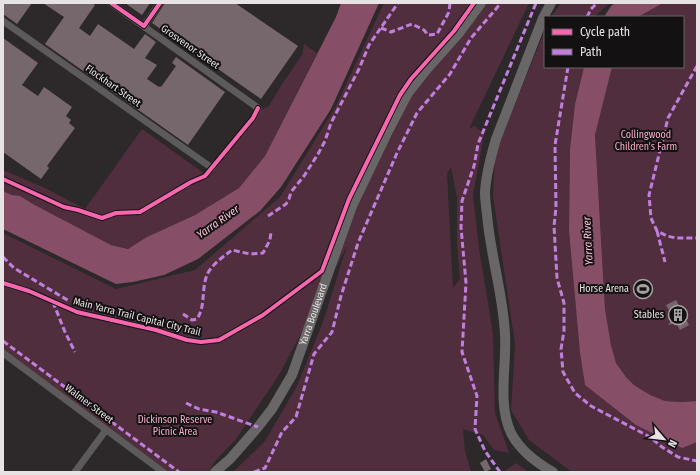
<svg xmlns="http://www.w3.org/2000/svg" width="700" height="475" font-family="'Fira Sans Condensed',sans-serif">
<rect width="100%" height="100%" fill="#2d282a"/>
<path fill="#502e3d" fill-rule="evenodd" d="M 384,3 L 529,3 L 469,129 L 475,126 L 484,134 L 473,195 L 479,248 L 493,334 L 495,413 L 509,453 L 494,450 L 483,435 L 463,429 L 465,451 L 471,472 L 233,472 L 265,441 L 296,388 L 323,322 L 347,246 L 279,375 L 236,439 L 215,461 L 208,472 L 163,472 L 3,353 L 3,233 L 116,289 L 195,270 L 280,197 L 335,108 ZM 451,167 L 457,198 L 457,244 L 460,279 L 453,288 L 447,174 Z
M 561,3 L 610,3 L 594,17 L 551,17 Z
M 663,3 L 697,3 L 697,401 L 681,402 L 665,401 L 650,395 L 634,385 L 626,377 L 616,363 L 611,345 L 605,309 L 595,135 L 612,67 L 683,67 L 683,17 L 638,17 Z
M 545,30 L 545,67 L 584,67 L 575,104 L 570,149 L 569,231 L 580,353 L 585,384 L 697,442 L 697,472 L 572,472 L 529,440 L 511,410 L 515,344 L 493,196 L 495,154 Z
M 304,44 L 317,53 L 265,156 L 239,188 L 195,215 L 147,237 L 129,249 L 111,245 L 33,204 L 20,196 L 12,195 L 3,191 L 3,170 L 45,188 L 85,209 L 142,129 L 205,174 L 256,112 L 269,106 L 282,84 L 302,55 Z
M 516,463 L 528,472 L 505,472 L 505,471 Z"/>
<path fill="#874e67" d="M 341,3 L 379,3 L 331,109 L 281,187 L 260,211 L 198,259 L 164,275 L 133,282 L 116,284 L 3,229 L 3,191 L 12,195 L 20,196 L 33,204 L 111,245 L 128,249 L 147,237 L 195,215 L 239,188 L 265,156 L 336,17 Z
M 615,3 L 663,3 L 638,17 L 604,17 L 611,6 Z
M 584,67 L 612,67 L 595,135 L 605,309 L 611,345 L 616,363 L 626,377 L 634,385 L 650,395 L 665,401 L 681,402 L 697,401 L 697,442 L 682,448 L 636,425 L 585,385 L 580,353 L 569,231 L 570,149 L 575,104 Z"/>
<path fill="#76676d" d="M 3,3 L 32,3 L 17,24 L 3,14 Z
M 43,3 L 92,3 L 95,5 L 79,28 L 90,36 L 98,24 L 134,49 L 145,34 L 156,42 L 145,58 L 157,65 L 147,79 L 159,87 L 160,86 L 161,87 L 176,66 L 172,63 L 176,57 L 225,92 L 188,145 L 45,44 L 64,17 Z
M 125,3 L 150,3 L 142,15 Z
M 165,3 L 235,3 L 298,46 L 261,99 L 152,23 Z
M 3,38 L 38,63 L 22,85 L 38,96 L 44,87 L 72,107 L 66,116 L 71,120 L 69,123 L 75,128 L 47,166 L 49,168 L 41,179 L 3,152 Z
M 676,300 L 689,325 L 680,330 L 676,323 L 668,325 L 673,318 L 666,305 Z
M 486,459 L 491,469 L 485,472 L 480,463 Z"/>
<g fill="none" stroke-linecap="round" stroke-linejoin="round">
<path stroke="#5d5a5b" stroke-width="7" d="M 111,3 L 258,108
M 3,21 L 212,168
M 144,26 L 160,3
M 3,353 L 163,472
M 75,472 L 106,430"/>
<g stroke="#686666" stroke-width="10">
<path d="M 551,3 L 543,18 L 496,139 C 491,156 486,174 485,192 C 485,199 486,207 487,214 C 490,254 503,293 505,334 C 507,366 497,403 511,433 C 520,450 537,463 553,472"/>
<path id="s1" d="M 215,472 L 230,459 L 258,427 L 272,409 L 292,375 L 352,206 L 388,131 L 408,93 L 427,69 L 459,33 L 481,3"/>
</g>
<path stroke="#c07fdc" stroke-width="3" stroke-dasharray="6 3" stroke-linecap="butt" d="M 587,17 L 591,9 L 597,3
M 381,28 L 391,32 L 412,24 L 424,30 L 428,35 L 437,34 L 449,12 L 450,3
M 697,66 L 668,118 L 649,195 L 651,218 L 657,231 L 667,236 L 676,238 L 697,238
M 568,67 L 555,145 L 556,208 L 554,226 L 557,278 L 564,303 L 564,331 L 561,349 L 563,372 L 575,393 L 591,406 L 650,437 L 662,447 L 678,457 L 697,461
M 268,216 L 286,204 L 289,199 L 291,192 L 304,176 L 318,154 L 325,141 L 331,123 L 359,69 L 369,45 L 398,3
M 657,231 L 665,262
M 3,257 L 14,268 L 69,301
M 53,302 L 65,332 L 75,352
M 183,314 L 192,320 L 197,319 C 206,305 201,290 207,275 C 211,265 223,257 232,250 L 250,254 L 263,253 L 270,240 L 271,232
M 3,341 L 179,472
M 186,403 L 199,409 L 216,412 L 258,427
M 254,472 L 265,468 L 282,432 L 296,417 L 314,354 L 332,332 L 341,296 L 358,243 L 397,153 L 417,113 L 450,74 L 471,38 L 501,3
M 500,472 L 485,451 L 475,429 L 477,396 L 462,352 L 466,283 L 461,227 L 462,201 L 474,166 L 478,144 L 536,3"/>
<g stroke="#141112" stroke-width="6">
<path id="cycleway" d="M 111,3 L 144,26 L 160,3
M 3,179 L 64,207 L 78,210 L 102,218 L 116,213 L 140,212 L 191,182 L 205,176 L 253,118 L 258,108
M 3,283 L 29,291 L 77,312 L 156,330 L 187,340 L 201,342 L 219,340 L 263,315 L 322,271 L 349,199 L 400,95 L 411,79 L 454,31 L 474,3"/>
</g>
<use href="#cycleway" stroke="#f766af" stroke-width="4"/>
</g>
<defs>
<g id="stadium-ring" transform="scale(1)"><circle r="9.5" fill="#141112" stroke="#a6a1a2" stroke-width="1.5"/><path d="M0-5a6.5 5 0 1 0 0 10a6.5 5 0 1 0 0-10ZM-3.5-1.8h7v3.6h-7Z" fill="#a6a1a2"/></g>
<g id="building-ring" transform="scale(1)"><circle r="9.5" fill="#141112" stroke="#a6a1a2" stroke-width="1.5"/><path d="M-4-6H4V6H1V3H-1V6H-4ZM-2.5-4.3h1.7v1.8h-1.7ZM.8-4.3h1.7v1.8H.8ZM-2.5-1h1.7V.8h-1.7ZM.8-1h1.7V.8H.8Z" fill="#a6a1a2"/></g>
</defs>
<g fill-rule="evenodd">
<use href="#stadium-ring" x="643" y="289"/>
<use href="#building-ring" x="678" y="315"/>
</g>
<g text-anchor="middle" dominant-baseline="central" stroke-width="4" stroke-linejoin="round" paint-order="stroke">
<g font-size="10" fill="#e7e2e3" stroke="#141112">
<text transform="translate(190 47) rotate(35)">Grosvenor Street</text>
<text transform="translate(113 86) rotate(35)">Flockhart Street</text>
<text stroke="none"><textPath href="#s1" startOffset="189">Yarra Boulevard</textPath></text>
<text transform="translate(137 317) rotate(14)">Main Yarra Trail Capital City Trail</text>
<text transform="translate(89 404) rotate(37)">Walmer Street</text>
</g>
<g font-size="10" fill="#f5abc9" stroke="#141112">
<text x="646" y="135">Collingwood<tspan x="646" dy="12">Children's Farm</tspan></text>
<text x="175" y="420">Dickinson Reserve<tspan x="175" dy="12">Picnic Area</tspan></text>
</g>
<g font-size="10" fill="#e7e2e3" stroke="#141112" text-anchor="end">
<text x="629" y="289">Horse Arena</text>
<text x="664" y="315">Stables</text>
</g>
<g font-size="11" font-style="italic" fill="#fbc2d8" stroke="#141112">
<text transform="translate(218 222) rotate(-35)">Yarra River</text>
<text transform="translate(588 241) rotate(-93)">Yarra River</text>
</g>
</g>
<rect width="700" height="475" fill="none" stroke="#e7e2e3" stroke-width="8"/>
<rect x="544" y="16" width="140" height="52" fill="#141112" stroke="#686566"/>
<rect x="552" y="29" width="20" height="6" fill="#f766af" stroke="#686566"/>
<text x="580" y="36" font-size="12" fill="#e7e2e3">Cycle path</text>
<rect x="552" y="49" width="20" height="6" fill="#c07fdc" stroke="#686566"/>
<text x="580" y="56" font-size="12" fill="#e7e2e3">Path</text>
<g transform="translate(664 439) rotate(118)" stroke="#141112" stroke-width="3" paint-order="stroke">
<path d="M0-3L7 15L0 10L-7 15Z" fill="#e7e2e3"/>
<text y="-6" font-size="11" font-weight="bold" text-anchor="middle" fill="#e7e2e3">N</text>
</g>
</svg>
